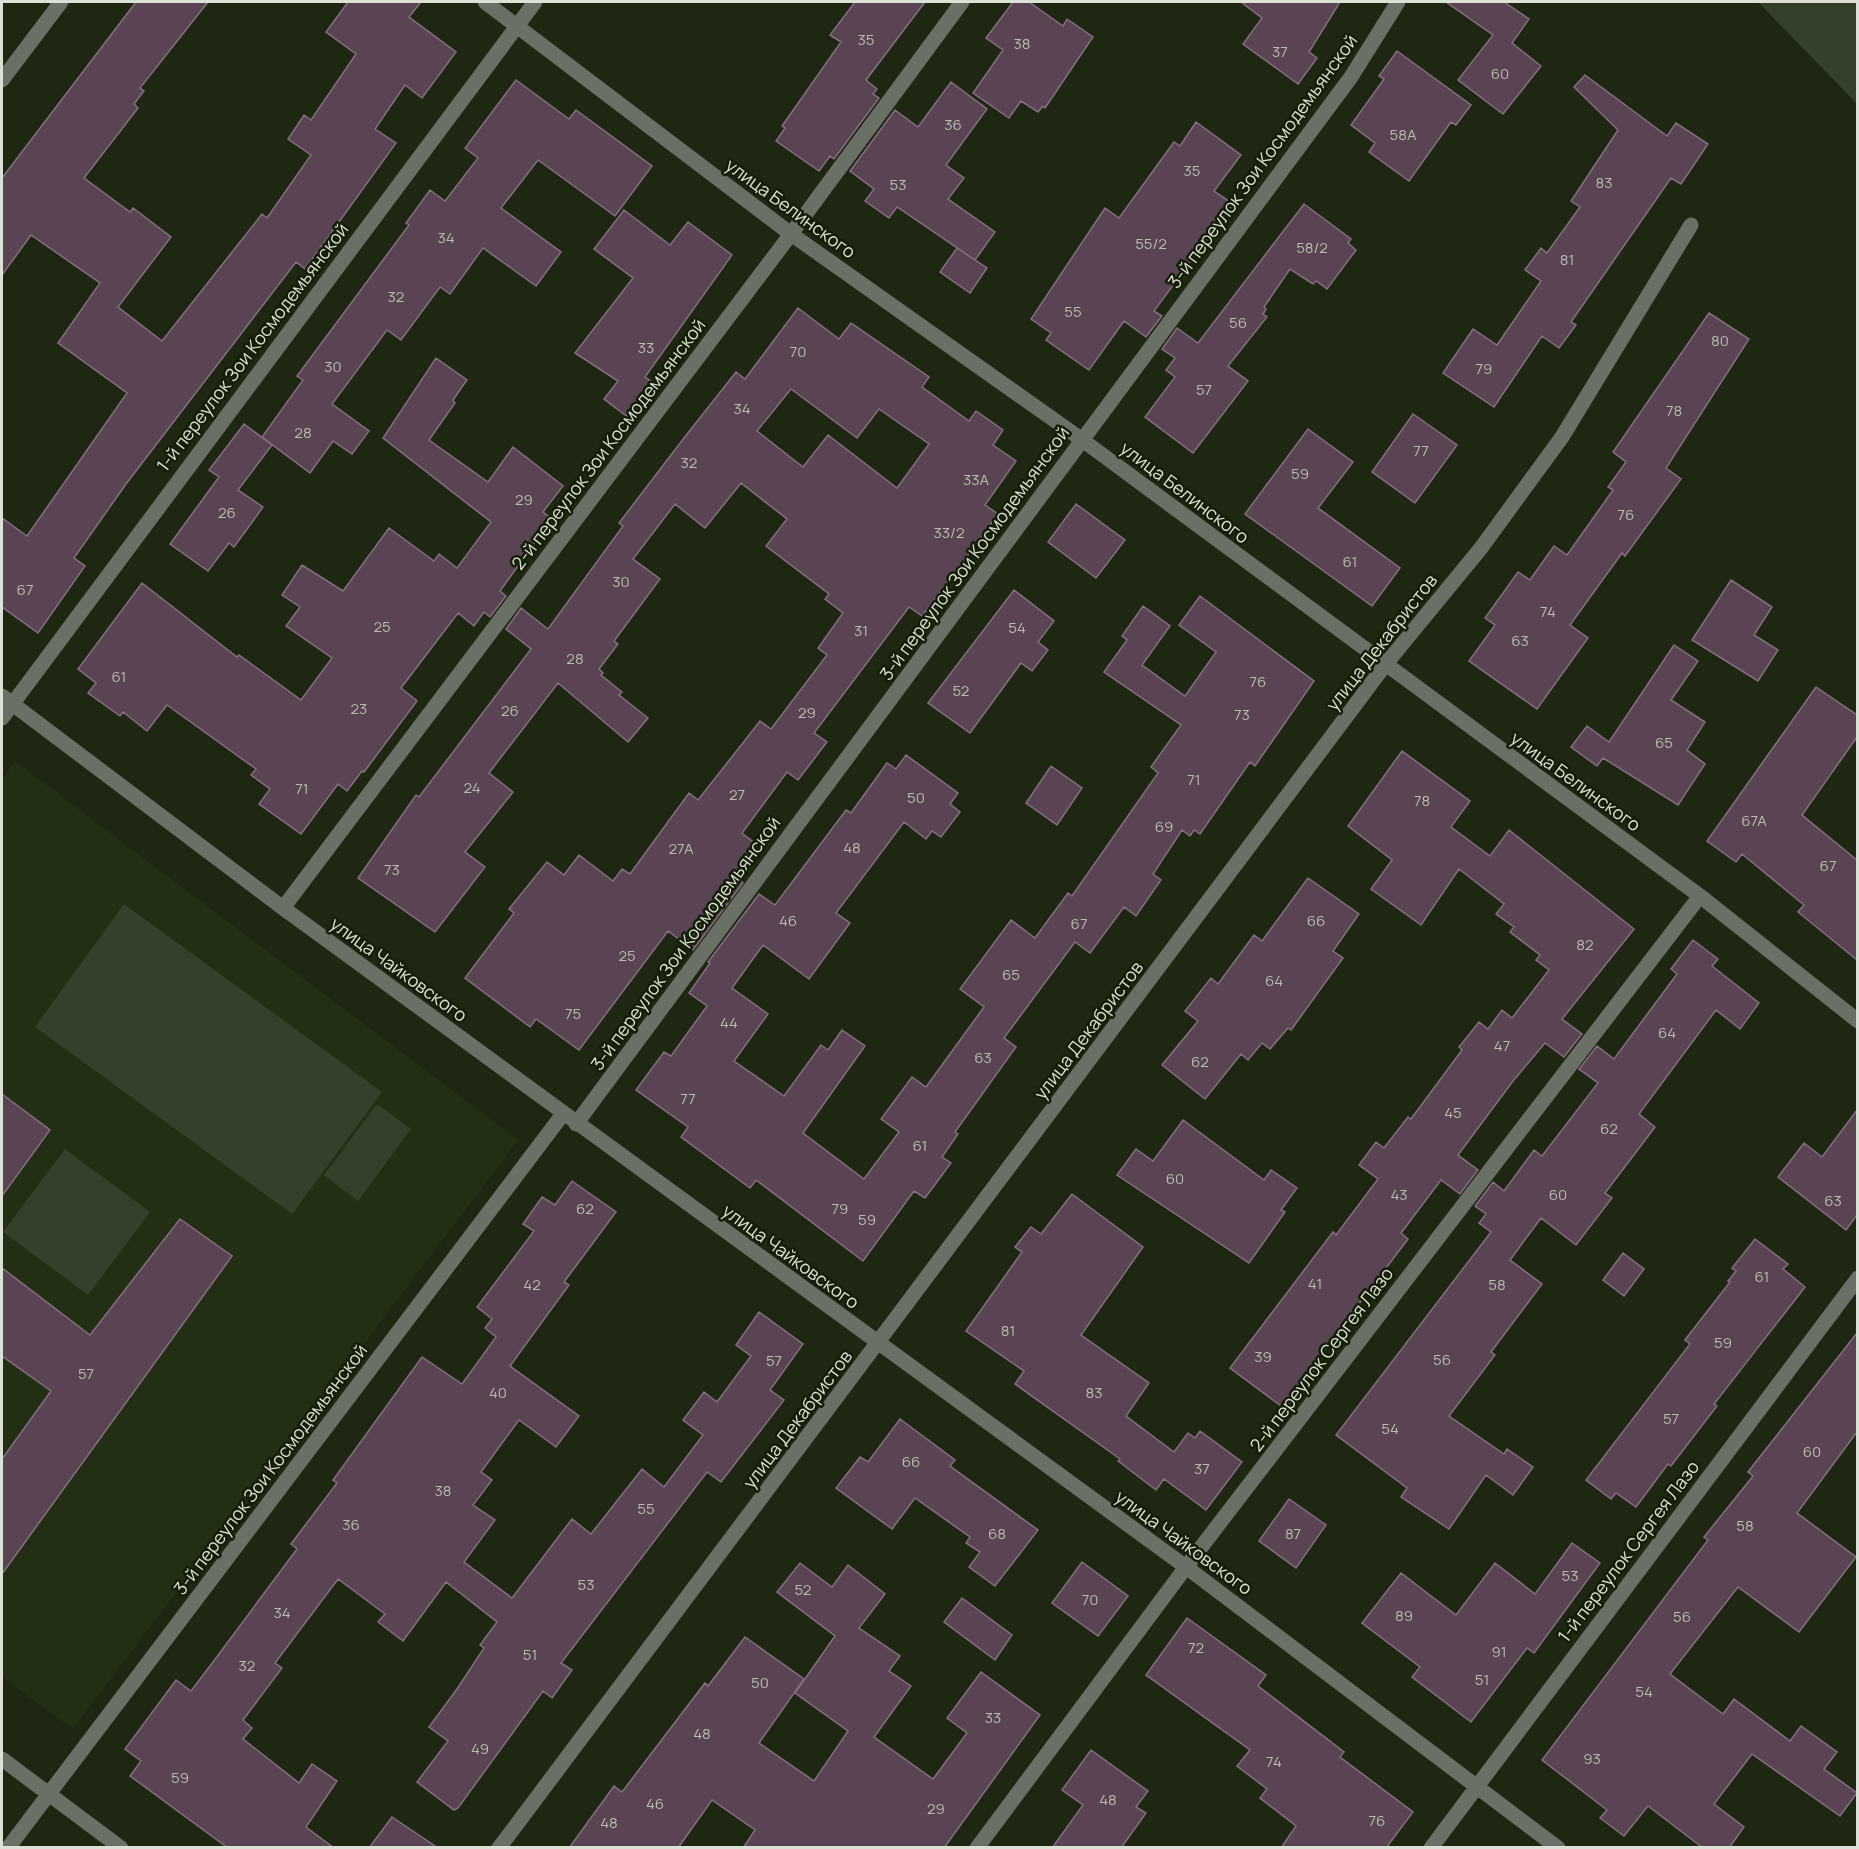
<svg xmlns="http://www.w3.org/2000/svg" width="1859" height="1849" font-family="Manrope,sans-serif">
<rect width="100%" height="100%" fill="#1d2712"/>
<path fill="#232f14" d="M 15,761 L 518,1140 L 73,1729 L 2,1677 L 2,779 Z"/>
<path fill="#35402a" d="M 1758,2 L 1857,2 L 1857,104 Z
M 124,904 L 382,1092 L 292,1214 L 35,1027 Z
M 377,1104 L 411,1129 L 358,1201 L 324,1175 Z
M 65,1149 L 150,1212 L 88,1295 L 3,1232 Z"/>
<path fill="#5a4454" stroke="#866e80" stroke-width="1.5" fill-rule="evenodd" d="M 136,2 L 208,2 L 140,88 L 144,91 L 134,104 L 138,108 L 84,178 L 130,212 L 133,208 L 171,237 L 118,307 L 162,341 L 262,214 L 267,218 L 311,155 L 288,139 L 304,115 L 311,120 L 356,54 L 326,32 L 348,2 L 421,2 L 409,17 L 456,52 L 422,98 L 405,85 L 375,129 L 396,143 L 305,269 L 296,262 L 126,484 L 74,558 L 85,566 L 38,633 L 2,607 L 2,518 L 27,536 L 127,393 L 58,343 L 100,283 L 31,235 L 2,275 L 2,178 Z
M 855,2 L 925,2 L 866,80 L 877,89 L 873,94 L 879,98 L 834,159 L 830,156 L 819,171 L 776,141 L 785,128 L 782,126 L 841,42 L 830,35 Z
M 1013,2 L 1029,2 L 1063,26 L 1067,19 L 1093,37 L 1045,108 L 1043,106 L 1038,112 L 1021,101 L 1009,118 L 973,93 L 1003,50 L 986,38 Z
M 1241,2 L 1340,2 L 1309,52 L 1317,58 L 1298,84 L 1243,44 L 1262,18 Z
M 1446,2 L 1504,2 L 1529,19 L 1512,43 L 1541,66 L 1503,114 L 1458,80 L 1493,35 Z
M 1397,51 L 1471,105 L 1456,125 L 1451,122 L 1409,181 L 1369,152 L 1375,143 L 1351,125 L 1384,79 L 1379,76 Z
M 1585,75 L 1667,136 L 1676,123 L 1708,144 L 1681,184 L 1671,178 L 1571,322 L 1576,325 L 1559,348 L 1542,336 L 1494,407 L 1443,373 L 1473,329 L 1497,345 L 1541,281 L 1525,270 L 1541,248 L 1547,253 L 1580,207 L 1571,201 L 1618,130 L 1574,87 Z
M 516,80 L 569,119 L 576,110 L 652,166 L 615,216 L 538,160 L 501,208 L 561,252 L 536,286 L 483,248 L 450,294 L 440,287 L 401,340 L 387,330 L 332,404 L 369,431 L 352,454 L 333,441 L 310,473 L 262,437 L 303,380 L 297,376 L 409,225 L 406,223 L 430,190 L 445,201 L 478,158 L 465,148 Z
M 951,82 L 987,109 L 946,165 L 964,178 L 948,199 L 995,232 L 975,260 L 897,207 L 889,218 L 865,201 L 874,189 L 850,171 L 895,110 L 918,127 Z
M 1196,122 L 1241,155 L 1214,191 L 1233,204 L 1154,311 L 1162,316 L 1146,337 L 1124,321 L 1089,370 L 1046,340 L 1051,333 L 1031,319 L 1105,208 L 1119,218 L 1174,142 L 1180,146 Z
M 1304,204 L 1351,239 L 1348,243 L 1356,250 L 1327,289 L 1316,281 L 1313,284 L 1290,269 L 1264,307 L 1266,309 L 1263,314 L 1267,317 L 1228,366 L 1248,381 L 1193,453 L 1145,417 L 1175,377 L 1166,370 L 1175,358 L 1162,349 L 1177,328 L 1198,343 Z
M 624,210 L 670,245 L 688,222 L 732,255 L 645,377 L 654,383 L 629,418 L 604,399 L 618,381 L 575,353 L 633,278 L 594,249 Z
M 957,248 L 987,268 L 970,293 L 940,272 Z
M 798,308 L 839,339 L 851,323 L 929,377 L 922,387 L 969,421 L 976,411 L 1003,430 L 993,445 L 1016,461 L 985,505 L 998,514 L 952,577 L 922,616 L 909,607 L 814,733 L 827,742 L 798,780 L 787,772 L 742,833 L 757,845 L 734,876 L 743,883 L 693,950 L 668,931 L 579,1050 L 536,1019 L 530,1027 L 465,978 L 514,913 L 509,909 L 547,862 L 564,875 L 579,855 L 613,881 L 622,869 L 630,874 L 689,793 L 698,800 L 760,721 L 771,729 L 827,655 L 818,648 L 843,613 L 825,599 L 829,594 L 766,546 L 787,519 L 741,483 L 705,528 L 675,504 L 633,559 L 660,579 L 614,641 L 618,644 L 599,669 L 603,673 L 601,675 L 622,692 L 619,695 L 648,718 L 628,742 L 558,683 L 489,773 L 513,792 L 465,852 L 485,867 L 435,932 L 358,878 L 416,795 L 419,797 L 531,649 L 506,629 L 521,608 L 548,629 L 623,526 L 619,523 L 684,438 L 736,372 L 745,379 ZM 791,389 L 857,438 L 879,409 L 929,444 L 897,488 L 828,435 L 803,467 L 757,431 Z
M 1709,313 L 1749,339 L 1666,468 L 1681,479 L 1625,556 L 1622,553 L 1570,625 L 1588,638 L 1537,709 L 1469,661 L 1495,625 L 1485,618 L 1518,572 L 1530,580 L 1554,546 L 1567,555 L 1613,490 L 1608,487 L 1626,462 L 1613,452 Z
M 436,358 L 467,380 L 453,400 L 455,403 L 429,440 L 488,482 L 513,447 L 563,486 L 543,512 L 552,519 L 500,591 L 506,596 L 490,617 L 484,612 L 474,626 L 458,613 L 401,688 L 417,701 L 364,772 L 362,771 L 347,791 L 338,784 L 301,834 L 259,804 L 270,789 L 251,775 L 256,769 L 167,705 L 147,731 L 123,712 L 120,716 L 88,693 L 96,683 L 78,669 L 142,583 L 237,657 L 239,655 L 301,700 L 332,658 L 286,626 L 300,607 L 282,595 L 302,565 L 343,591 L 389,528 L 434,561 L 439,554 L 457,568 L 491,522 L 383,438 Z
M 1413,414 L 1457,445 L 1415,503 L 1372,472 Z
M 244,424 L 272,445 L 238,490 L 263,507 L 234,547 L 229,543 L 208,571 L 170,544 L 219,477 L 209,470 Z
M 1308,429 L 1353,462 L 1318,508 L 1400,568 L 1372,606 L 1245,514 Z
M 1076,504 L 1125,540 L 1096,578 L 1048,542 Z
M 1731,580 L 1772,607 L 1754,635 L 1778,650 L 1758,681 L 1692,640 Z
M 1014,590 L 1054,621 L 1038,642 L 1048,650 L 1032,671 L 1021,663 L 970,733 L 928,703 Z
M 1200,596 L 1314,681 L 1255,766 L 1250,762 L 1200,834 L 1194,830 L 1190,836 L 1182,830 L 1153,874 L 1161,880 L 1136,916 L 1124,907 L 1090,953 L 1075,942 L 1004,1038 L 1016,1047 L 955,1132 L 958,1134 L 942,1157 L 951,1163 L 925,1198 L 914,1191 L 863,1261 L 756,1180 L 750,1188 L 681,1137 L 688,1127 L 636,1090 L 664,1052 L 671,1056 L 707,1006 L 689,993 L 710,963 L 708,962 L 759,894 L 775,905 L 846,810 L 851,813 L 887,763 L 896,769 L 906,755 L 958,793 L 950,804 L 960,812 L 941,837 L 932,831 L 926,839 L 904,822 L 836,913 L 850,923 L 809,979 L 763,945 L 732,988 L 768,1014 L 734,1061 L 784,1096 L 821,1045 L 828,1050 L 842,1030 L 865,1046 L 803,1133 L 864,1179 L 899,1132 L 881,1119 L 912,1077 L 926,1087 L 984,1007 L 960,989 L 1011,920 L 1035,938 L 1068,893 L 1072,896 L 1158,773 L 1151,767 L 1181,725 L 1104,672 L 1127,640 L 1122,636 L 1143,606 L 1170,626 L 1142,665 L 1185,696 L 1216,652 L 1179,625 Z
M 1674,645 L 1698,661 L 1671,700 L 1705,722 L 1687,750 L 1705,764 L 1678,805 L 1603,758 L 1597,766 L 1571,747 L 1587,726 L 1609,742 Z
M 1816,687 L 1857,715 L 1857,737 L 1802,815 L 1857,860 L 1857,960 L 1798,912 L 1804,905 L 1742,854 L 1736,862 L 1707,841 Z
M 1402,751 L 1470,801 L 1451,827 L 1490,856 L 1509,830 L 1634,929 L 1562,1019 L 1582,1034 L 1564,1057 L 1545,1043 L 1513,1081 L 1458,1155 L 1478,1170 L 1460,1194 L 1441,1180 L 1401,1233 L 1408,1239 L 1315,1362 L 1319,1364 L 1285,1409 L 1230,1368 L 1333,1232 L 1336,1235 L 1378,1179 L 1359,1165 L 1376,1142 L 1384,1148 L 1408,1117 L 1411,1119 L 1462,1050 L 1459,1047 L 1479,1022 L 1488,1029 L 1502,1010 L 1512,1018 L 1549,970 L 1536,960 L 1540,955 L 1510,932 L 1514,927 L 1496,914 L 1504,904 L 1459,869 L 1421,925 L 1371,889 L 1392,860 L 1348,826 Z
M 1051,766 L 1082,788 L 1057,825 L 1026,803 Z
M 1308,878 L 1359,914 L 1333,951 L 1343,958 L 1291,1030 L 1288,1028 L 1270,1049 L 1262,1043 L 1248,1060 L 1241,1054 L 1205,1099 L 1162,1065 L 1198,1021 L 1185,1011 L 1211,978 L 1218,984 L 1254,935 L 1262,941 Z
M 1693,940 L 1718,959 L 1712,966 L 1759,1003 L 1740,1029 L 1716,1010 L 1639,1114 L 1655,1127 L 1605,1193 L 1612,1198 L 1576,1245 L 1541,1218 L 1510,1260 L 1542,1284 L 1491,1352 L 1495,1355 L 1449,1416 L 1504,1454 L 1507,1449 L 1533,1467 L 1513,1495 L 1486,1475 L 1449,1529 L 1401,1497 L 1407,1488 L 1336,1435 L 1491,1232 L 1479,1223 L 1486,1214 L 1475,1206 L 1493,1182 L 1504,1191 L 1534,1150 L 1542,1156 L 1598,1083 L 1579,1069 L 1597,1046 L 1614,1059 L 1677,974 L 1671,969 Z
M 2,1094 L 50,1130 L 2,1196 Z
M 1857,1110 L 1857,1215 L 1846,1230 L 1778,1177 L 1804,1143 L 1822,1157 Z
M 1183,1120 L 1264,1180 L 1271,1170 L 1297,1188 L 1281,1210 L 1285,1212 L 1249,1263 L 1117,1175 L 1136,1149 L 1153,1161 Z
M 572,1181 L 616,1212 L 564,1282 L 569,1285 L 510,1366 L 579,1416 L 556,1447 L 519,1420 L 481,1472 L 492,1480 L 473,1505 L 495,1520 L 464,1562 L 512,1598 L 572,1519 L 591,1534 L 642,1469 L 664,1487 L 703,1435 L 683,1420 L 704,1392 L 717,1402 L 751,1356 L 736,1345 L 759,1312 L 803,1344 L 770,1390 L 784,1400 L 721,1482 L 707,1472 L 561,1663 L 572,1670 L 552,1698 L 543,1691 L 458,1808 L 454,1810 L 417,1782 L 448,1741 L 429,1727 L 457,1689 L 484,1648 L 480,1645 L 497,1622 L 446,1582 L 403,1641 L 378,1622 L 385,1614 L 338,1579 L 275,1663 L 282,1668 L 243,1720 L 252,1728 L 243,1739 L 299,1783 L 312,1764 L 337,1781 L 306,1827 L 334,1848 L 228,1848 L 130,1776 L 141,1761 L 125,1749 L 176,1680 L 191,1691 L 213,1662 L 297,1549 L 291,1544 L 337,1483 L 333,1480 L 422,1357 L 462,1384 L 496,1337 L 485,1328 L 492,1319 L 477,1307 L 534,1231 L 523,1224 L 542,1197 L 555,1205 Z
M 1072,1194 L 1143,1247 L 1081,1335 L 1149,1383 L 1126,1416 L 1174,1452 L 1188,1433 L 1195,1438 L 1200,1431 L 1242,1462 L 1206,1510 L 1164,1479 L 1156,1490 L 1118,1461 L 1120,1459 L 1015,1384 L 1024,1371 L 966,1331 L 1022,1252 L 1015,1247 L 1031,1227 L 1041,1234 Z
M 180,1219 L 232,1256 L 2,1574 L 2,1459 L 51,1391 L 2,1356 L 2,1268 L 90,1335 Z
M 1755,1239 L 1788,1264 L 1783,1269 L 1805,1287 L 1714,1404 L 1717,1406 L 1671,1466 L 1668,1464 L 1636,1507 L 1616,1493 L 1611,1499 L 1586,1480 L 1690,1344 L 1685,1340 L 1730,1282 L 1728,1281 L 1736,1271 L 1732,1268 Z
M 1623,1253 L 1644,1269 L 1624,1296 L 1603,1280 Z
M 1857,1333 L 1857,1432 L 1797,1513 L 1856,1557 L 1799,1632 L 1738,1587 L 1670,1674 L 1723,1714 L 1734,1699 L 1790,1741 L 1801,1726 L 1837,1752 L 1824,1769 L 1857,1793 L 1840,1816 L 1752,1754 L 1714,1804 L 1744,1827 L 1729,1848 L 1703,1848 L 1648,1806 L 1624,1836 L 1600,1818 L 1607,1810 L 1542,1760 L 1708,1540 L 1704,1537 L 1753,1476 L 1748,1472 Z
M 900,1419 L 955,1460 L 950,1466 L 1038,1530 L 995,1586 L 969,1567 L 980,1552 L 966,1543 L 970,1537 L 915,1498 L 892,1529 L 836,1488 L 860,1457 L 868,1462 Z
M 1289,1499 L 1326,1525 L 1296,1568 L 1259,1541 Z
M 1572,1543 L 1600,1563 L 1534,1653 L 1527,1648 L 1471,1722 L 1412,1677 L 1420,1667 L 1362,1623 L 1401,1573 L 1456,1615 L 1495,1563 L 1535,1594 Z
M 1082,1562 L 1128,1596 L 1098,1636 L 1052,1603 Z
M 800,1563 L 832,1587 L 848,1565 L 885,1594 L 859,1628 L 900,1656 L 889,1671 L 911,1686 L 874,1737 L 933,1779 L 967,1733 L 947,1718 L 981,1672 L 1040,1715 L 944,1848 L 743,1848 L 755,1830 L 712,1800 L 678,1848 L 569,1848 L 614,1786 L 622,1792 L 705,1683 L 708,1686 L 745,1637 L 804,1679 L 759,1743 L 814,1781 L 848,1731 L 795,1693 L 835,1636 L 777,1592 Z
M 962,1598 L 1012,1635 L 995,1660 L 944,1622 Z
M 1187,1618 L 1266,1675 L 1258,1686 L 1344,1752 L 1340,1757 L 1413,1812 L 1386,1848 L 1281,1848 L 1296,1826 L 1260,1798 L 1267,1789 L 1237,1766 L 1250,1750 L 1146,1675 Z
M 1091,1750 L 1148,1791 L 1136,1807 L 1146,1813 L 1121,1848 L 1052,1848 L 1083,1805 L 1062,1790 Z
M 392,1817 L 438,1848 L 369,1848 Z"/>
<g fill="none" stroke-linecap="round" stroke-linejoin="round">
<path stroke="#6a7065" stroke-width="15" d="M 485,2 L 791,234 L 1081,439 L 1700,896 L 1858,1021
M 2,80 L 61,2
M 2,696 L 283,908 L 1186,1567 L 1558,1848
M 2,718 L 535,2
M 283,908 L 791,234 L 962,2
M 576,1124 L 1351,77 L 1398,2
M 2,1759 L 121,1848
M 8,1848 L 563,1114
M 499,1848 L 1385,665 L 1481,548 L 1562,437 L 1691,225
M 977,1848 L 1186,1567 L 1700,896
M 1431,1848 L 1858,1278"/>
</g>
<g text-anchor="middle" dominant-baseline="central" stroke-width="5" stroke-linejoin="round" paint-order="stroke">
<g font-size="15" fill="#bbbab4">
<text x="866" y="39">35</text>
<text x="1022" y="43">38</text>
<text x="1280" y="51">37</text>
<text x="1500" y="73">60</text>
<text x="953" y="124">36</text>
<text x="1403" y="134">58А</text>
<text x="1192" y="170">35</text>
<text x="1604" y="182">83</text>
<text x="898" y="184">53</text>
<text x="446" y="237">34</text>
<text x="1151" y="243">55/2</text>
<text x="1312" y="247">58/2</text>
<text x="1567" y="259">81</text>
<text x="396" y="296">32</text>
<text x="1073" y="311">55</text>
<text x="1238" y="322">56</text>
<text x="1720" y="340">80</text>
<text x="646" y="347">33</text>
<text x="798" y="351">70</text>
<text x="333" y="366">30</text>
<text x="1484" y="368">79</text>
<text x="1204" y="389">57</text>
<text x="742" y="408">34</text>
<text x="1674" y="410">78</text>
<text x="303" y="432">28</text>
<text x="1421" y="450">77</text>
<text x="689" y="462">32</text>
<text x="1300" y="473">59</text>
<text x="976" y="479">33А</text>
<text x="524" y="499">29</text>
<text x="227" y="512">26</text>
<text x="1626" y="514">76</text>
<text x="949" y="532">33/2</text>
<text x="1350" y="561">61</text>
<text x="621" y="581">30</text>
<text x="25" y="589">67</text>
<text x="1548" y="611">74</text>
<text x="382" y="626">25</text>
<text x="1017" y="627">54</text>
<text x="861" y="630">31</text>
<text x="1520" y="640">63</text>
<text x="575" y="658">28</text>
<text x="119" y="676">61</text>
<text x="1258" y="681">76</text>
<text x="961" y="690">52</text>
<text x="359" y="708">23</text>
<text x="510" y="710">26</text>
<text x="807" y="712">29</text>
<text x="1242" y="714">73</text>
<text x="1664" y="742">65</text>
<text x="1194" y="779">71</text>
<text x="472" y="787">24</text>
<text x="302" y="788">71</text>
<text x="737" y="794">27</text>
<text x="916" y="797">50</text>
<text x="1422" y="800">78</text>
<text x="1754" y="820">67А</text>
<text x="1164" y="826">69</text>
<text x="852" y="847">48</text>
<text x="681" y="848">27А</text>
<text x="1828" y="865">67</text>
<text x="392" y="869">73</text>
<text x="788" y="920">46</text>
<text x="1316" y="920">66</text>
<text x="1079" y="923">67</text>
<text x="1585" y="944">82</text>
<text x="627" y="955">25</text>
<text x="1011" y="974">65</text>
<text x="1274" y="980">64</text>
<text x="573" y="1013">75</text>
<text x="729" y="1022">44</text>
<text x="1667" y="1032">64</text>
<text x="1502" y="1045">47</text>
<text x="983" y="1057">63</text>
<text x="1200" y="1061">62</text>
<text x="688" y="1098">77</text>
<text x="1453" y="1112">45</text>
<text x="1609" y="1128">62</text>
<text x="920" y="1145">61</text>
<text x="1175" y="1178">60</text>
<text x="1399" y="1194">43</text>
<text x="1558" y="1194">60</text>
<text x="1833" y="1200">63</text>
<text x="585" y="1208">62</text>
<text x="840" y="1208">79</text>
<text x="867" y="1219">59</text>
<text x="1762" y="1276">61</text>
<text x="1315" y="1283">41</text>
<text x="532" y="1284">42</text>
<text x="1497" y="1284">58</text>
<text x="1008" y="1330">81</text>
<text x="1723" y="1342">59</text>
<text x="1263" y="1356">39</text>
<text x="1442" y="1359">56</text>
<text x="774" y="1360">57</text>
<text x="86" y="1373">57</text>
<text x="498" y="1392">40</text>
<text x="1094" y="1392">83</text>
<text x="1671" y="1418">57</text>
<text x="1390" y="1428">54</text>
<text x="1812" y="1451">60</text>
<text x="911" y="1461">66</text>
<text x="1202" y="1468">37</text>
<text x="443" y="1490">38</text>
<text x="646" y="1508">55</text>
<text x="351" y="1524">36</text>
<text x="1745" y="1525">58</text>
<text x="997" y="1533">68</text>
<text x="1293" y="1533">87</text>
<text x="1570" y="1575">53</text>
<text x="586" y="1584">53</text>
<text x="803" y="1589">52</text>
<text x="1090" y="1599">70</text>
<text x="282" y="1612">34</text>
<text x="1404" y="1615">89</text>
<text x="1682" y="1616">56</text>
<text x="1196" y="1647">72</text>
<text x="1499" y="1651">91</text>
<text x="530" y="1654">51</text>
<text x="247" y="1665">32</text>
<text x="1482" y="1679">51</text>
<text x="760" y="1682">50</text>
<text x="1644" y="1691">54</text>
<text x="993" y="1717">33</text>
<text x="702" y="1733">48</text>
<text x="480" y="1748">49</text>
<text x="1592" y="1758">93</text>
<text x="1274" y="1761">74</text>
<text x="180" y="1777">59</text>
<text x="1108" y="1799">48</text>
<text x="655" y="1803">46</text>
<text x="936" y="1808">29</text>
<text x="1377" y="1820">76</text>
<text x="609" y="1822">48</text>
</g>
<g font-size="18" fill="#dbe1d4" stroke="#141e09">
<text transform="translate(1262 161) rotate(-54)">3-й переулок Зои Космодемьянской</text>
<text transform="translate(791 208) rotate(36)">улица Белинского</text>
<text transform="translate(252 347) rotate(-53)">1-й переулок Зои Космодемьянской</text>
<text transform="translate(608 444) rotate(-53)">2-й переулок Зои Космодемьянской</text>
<text transform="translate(1185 492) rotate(37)">улица Белинского</text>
<text transform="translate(974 553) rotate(-54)">3-й переулок Зои Космодемьянской</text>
<text transform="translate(1381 642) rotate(-52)">улица Декабристов</text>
<text transform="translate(1576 781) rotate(36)">улица Белинского</text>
<text transform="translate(685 943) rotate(-54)">3-й переулок Зои Космодемьянской</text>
<text transform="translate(399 969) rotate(36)">улица Чайковского</text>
<text transform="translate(1088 1030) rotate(-53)">улица Декабристов</text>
<text transform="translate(791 1256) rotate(36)">улица Чайковского</text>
<text transform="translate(1321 1359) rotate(-53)">2-й переулок Сергея Лазо</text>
<text transform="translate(797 1419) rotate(-53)">улица Декабристов</text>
<text transform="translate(270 1469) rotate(-53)">3-й переулок Зои Космодемьянской</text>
<text transform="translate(1184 1542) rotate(36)">улица Чайковского</text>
<text transform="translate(1628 1551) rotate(-53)">1-й переулок Сергея Лазо</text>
</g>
</g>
<rect width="1859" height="1849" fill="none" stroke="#dbe1d4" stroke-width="6"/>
</svg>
